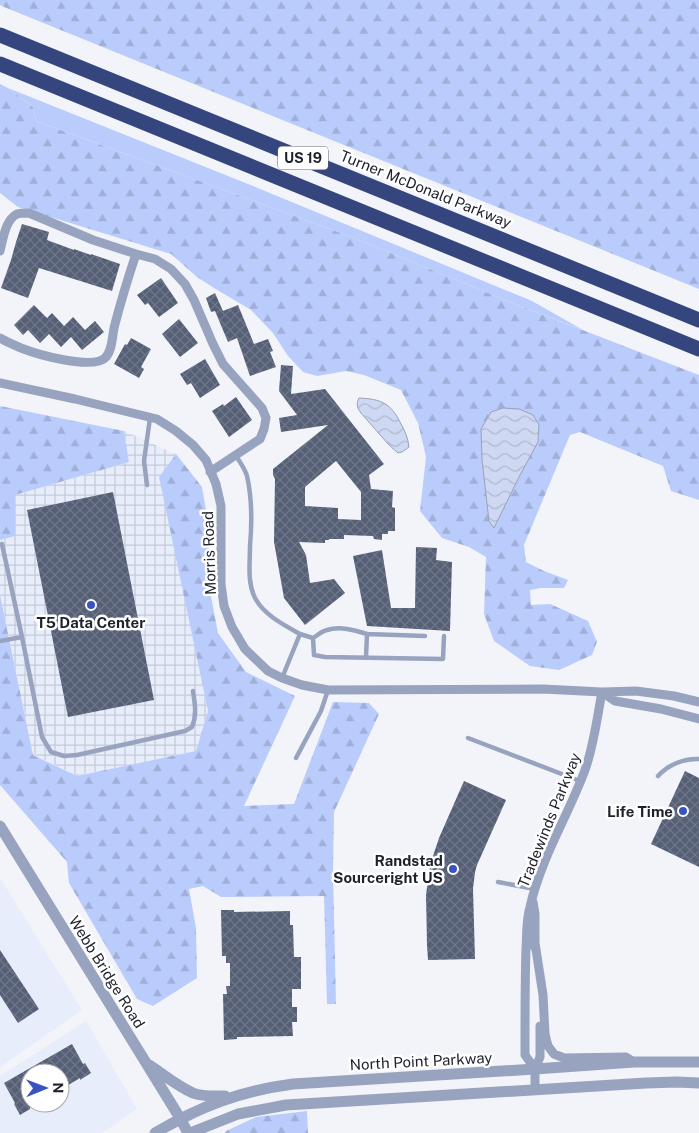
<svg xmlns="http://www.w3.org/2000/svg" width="699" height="1133" font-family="'Public Sans',sans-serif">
<defs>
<pattern id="industrial-grid" width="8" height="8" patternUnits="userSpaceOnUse" patternTransform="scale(1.25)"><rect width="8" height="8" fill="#e7edfb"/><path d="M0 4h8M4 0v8" fill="none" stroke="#c6cbd7"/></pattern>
<pattern id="forest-firs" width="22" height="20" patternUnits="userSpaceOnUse" patternTransform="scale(1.25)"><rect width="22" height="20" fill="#baccfc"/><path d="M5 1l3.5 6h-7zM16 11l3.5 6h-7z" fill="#9fafd8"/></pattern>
<pattern id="water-waves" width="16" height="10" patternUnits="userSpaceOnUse" patternTransform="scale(1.25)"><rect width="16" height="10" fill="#ced8f3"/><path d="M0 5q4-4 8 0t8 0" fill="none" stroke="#b0b9d0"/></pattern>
<pattern id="building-cross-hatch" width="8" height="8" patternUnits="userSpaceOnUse" patternTransform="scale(1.25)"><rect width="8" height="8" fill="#555f76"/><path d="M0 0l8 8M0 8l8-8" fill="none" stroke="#6f7688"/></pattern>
</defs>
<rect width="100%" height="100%" fill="#f2f4fa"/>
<path fill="#e7edfb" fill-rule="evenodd" d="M 0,878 L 82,1010 L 0,1067 Z
M 86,1021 L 137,1109 L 102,1133 L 0,1133 L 0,1076 ZM 30,1073 L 60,1073 L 60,1103 L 30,1103 Z"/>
<path fill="url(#industrial-grid)" d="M 124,431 L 176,454 L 160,477 L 208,711 L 196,751 L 77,776 L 33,754 L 0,595 L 0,540 L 15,536 L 15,495 L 129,462 Z"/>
<path fill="#baccfc" d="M 8,88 L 248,184 L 532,301 L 583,330 L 510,302 L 349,236 L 36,121 L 33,107 Z"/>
<path fill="url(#forest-firs)" d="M 0,0 L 699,0 L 699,289 L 4,7 L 0,5 Z
M 0,84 L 8,88 L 33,107 L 36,121 L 349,236 L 510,302 L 699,375 L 699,500 L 671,491 L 663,466 L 580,432 L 570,435 L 524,545 L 526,562 L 544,571 L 568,580 L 564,588 L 541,588 L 530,590 L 531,605 L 550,604 L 588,621 L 597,642 L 592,655 L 559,670 L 530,666 L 494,641 L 484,614 L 486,557 L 469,547 L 442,538 L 420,511 L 426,457 L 418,423 L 401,390 L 364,375 L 346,371 L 317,376 L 303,372 L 288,356 L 273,333 L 251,310 L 214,288 L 197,277 L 171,254 L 18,207 L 0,193 Z
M 0,406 L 124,431 L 129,462 L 15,495 L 15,536 L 0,540 Z
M 176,454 L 202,487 L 209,528 L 209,586 L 218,633 L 246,672 L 295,696 L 244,806 L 294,804 L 333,702 L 369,703 L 379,714 L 334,812 L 333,871 L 336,1004 L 327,1004 L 324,896 L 221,897 L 203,886 L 189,889 L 196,928 L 197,978 L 153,1006 L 137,999 L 69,883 L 67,862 L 0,785 L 0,595 L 33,755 L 77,776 L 196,751 L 208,711 L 159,477 Z
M 307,1111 L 308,1133 L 225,1133 L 226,1131 L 256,1117 Z"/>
<path fill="url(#water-waves)" stroke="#99a1b7" d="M 359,398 C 381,399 391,403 401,424 C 405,431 408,438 409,447 L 402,452 L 398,453 L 389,445 L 361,413 C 357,408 356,404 359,398 Z
M 503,408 L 519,409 L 533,415 L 539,425 L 538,442 L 520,475 L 494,528 L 489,521 L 482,460 L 481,429 L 491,412 Z"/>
<path fill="url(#building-cross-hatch)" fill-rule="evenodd" d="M 22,224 L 49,232 L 47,240 L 74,250 L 74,249 L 91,255 L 91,254 L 120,264 L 112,291 L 39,268 L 28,298 L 1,288 L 11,260 L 16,242 Z
M 161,278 L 178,303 L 159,317 L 148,303 L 145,305 L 137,295 Z
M 215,293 L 223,311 L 238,305 L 254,344 L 268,339 L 273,351 L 270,352 L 276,367 L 250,376 L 237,338 L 228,342 L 215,311 L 211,312 L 206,298 Z
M 34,305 L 47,318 L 52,313 L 64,326 L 73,317 L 85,330 L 95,321 L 104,332 L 82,350 L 71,337 L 61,347 L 49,334 L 40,343 L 28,330 L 23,335 L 14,325 Z
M 179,319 L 198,343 L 180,357 L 162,334 Z
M 131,338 L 151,349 L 141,367 L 144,369 L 139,378 L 114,364 L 125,344 L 127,345 Z
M 205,359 L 220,385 L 200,398 L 191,383 L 187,385 L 180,374 Z
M 281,365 L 293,366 L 291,394 L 325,389 L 384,464 L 369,475 L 371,489 L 393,491 L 392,507 L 395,508 L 395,531 L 388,531 L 388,534 L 382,534 L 382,540 L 374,539 L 373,536 L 344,535 L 344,539 L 329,539 L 329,540 L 325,540 L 325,543 L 299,542 L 306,555 L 310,583 L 334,579 L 345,593 L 305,625 L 284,598 L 274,542 L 275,479 L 273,475 L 273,469 L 328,425 L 281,432 L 279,418 L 297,415 L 279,391 ZM 336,461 L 361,492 L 361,520 L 338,519 L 338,508 L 305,506 L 305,487 Z
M 236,397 L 252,420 L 229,437 L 212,411 L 223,404 L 224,406 Z
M 113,492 L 154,700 L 68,717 L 27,510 Z
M 416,547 L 437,548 L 436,560 L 452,562 L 450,631 L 367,626 L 353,556 L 382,550 L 391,608 L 415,608 Z
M 685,771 L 699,778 L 699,867 L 651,844 Z
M 464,781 L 506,800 L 477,865 L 475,872 L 473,889 L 475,959 L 428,960 L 427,945 L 426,895 L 430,865 L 439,838 Z
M 221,910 L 234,910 L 234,912 L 290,911 L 290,925 L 293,925 L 294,957 L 301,957 L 301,989 L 292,989 L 292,1007 L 297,1007 L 297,1022 L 292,1022 L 293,1036 L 237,1037 L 237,1039 L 224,1040 L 223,994 L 227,994 L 226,986 L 230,986 L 230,963 L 226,963 L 226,956 L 222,956 Z
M 0,950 L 39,1009 L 18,1023 L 0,995 Z
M 72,1044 L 83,1064 L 85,1063 L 91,1073 L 80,1080 L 80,1078 L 60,1090 L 60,1073 L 30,1073 L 30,1109 L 20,1115 L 14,1104 L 15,1103 L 4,1083 Z"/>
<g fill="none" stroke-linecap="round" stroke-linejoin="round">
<path stroke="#98a3bf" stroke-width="4.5" d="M 236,456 C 240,462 245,469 247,476 C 252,498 252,523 250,546 C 250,563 247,582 255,598 C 264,615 284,625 300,634 L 282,678
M 147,485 L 144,461 L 150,418
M 2,544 L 22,637
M 300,634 L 313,638 C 318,635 322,631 327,630 C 340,626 354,630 367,634
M 313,638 L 314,655 L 325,657 L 443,659 L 444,636
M 0,641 L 22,637 L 42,737 L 51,752 L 64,756 L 77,755 L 185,731 L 192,727 C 197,715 195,704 193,691
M 366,657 L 367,634 L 425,636
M 468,738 L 580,781
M 296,758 L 321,711 L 328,690
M 658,776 C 668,765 684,758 699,759
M 498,882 L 535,889"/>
<path stroke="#98a3bf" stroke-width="9" d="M 0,251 C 3,240 5,220 17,214 C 20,213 25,213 29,213 L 93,240 L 136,254 L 155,259 L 171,269 L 185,284 L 194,300 L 213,344 L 223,364 L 262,408 L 266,418 L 264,429 L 260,439 L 210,472
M 0,338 C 7,342 14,345 21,348 C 36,354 94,371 106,357 C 113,349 112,334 115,324 C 121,301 128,278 136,254
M 0,383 L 75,399 L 157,419 L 176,431 L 193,445 L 206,460 L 216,484 L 221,506 L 221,584 L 224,606 L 232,627 L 245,649 L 268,671 L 282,678 L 302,685 L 328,690 L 543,689 L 602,692 L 636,691 L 674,696 L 699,702
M 602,692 L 615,701 L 661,709 L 699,719
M 533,902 L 535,914 L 535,948
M 535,943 L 543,995 L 545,1034 L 548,1046 L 554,1054 L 564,1058 L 626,1057 L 634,1062
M 535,1069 L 525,1055 L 525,1043 C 525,1012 525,980 526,948 C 527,935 526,920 530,907 C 541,858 568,816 585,770 C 594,745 597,718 602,692
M 535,1089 L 535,1069 L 540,1057 L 540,1026"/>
<path stroke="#98a3bf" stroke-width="11" d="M 0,826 L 180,1118 L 188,1133
M 149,1065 C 163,1074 177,1086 193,1093 C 203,1097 214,1096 225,1096
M 155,1133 C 201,1106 240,1091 293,1084 L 535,1069 L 634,1062 L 699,1062
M 190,1133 L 238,1114 L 286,1105 L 646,1083 L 677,1082 L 699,1083"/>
<path stroke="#34467d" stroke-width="15" d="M 0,35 L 699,320
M 0,64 L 699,349"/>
</g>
<g fill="#3753c4" stroke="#fff" stroke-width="2">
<circle cx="91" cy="605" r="5"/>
<circle cx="683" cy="811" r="5"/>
<circle cx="453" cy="869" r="5"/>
</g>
<g text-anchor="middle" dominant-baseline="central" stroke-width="5" stroke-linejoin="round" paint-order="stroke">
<rect fill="#fff" stroke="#62646b" stroke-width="1" x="278" y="146.5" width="50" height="23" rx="4"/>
<g font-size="14" font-weight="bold" fill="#1e212c">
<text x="303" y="158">US 19</text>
</g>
<g font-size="15" fill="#1e212c" stroke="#fff">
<text transform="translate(426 189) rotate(22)">Turner McDonald Parkway</text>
<text transform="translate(209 553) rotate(-92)">Morris Road</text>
<text transform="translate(549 820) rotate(-68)">Tradewinds Parkway</text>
<text transform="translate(107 972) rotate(58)">Webb Bridge Road</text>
<text transform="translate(421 1061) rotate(-3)">North Point Parkway</text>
</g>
<g font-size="15" font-weight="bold" fill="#1e212c" stroke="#fff" text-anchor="end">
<text x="91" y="622" text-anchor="middle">T5 Data Center</text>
<text x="673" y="811">Life Time</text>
<text x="443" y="860">Randstad<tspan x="443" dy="17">Sourceright US</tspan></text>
</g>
</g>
<g transform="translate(45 1088) rotate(89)"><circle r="24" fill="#ffffff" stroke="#a5a6ab"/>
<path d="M0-4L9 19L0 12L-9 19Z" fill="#3753c4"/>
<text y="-8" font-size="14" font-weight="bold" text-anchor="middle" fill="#1e212c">N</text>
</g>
</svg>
